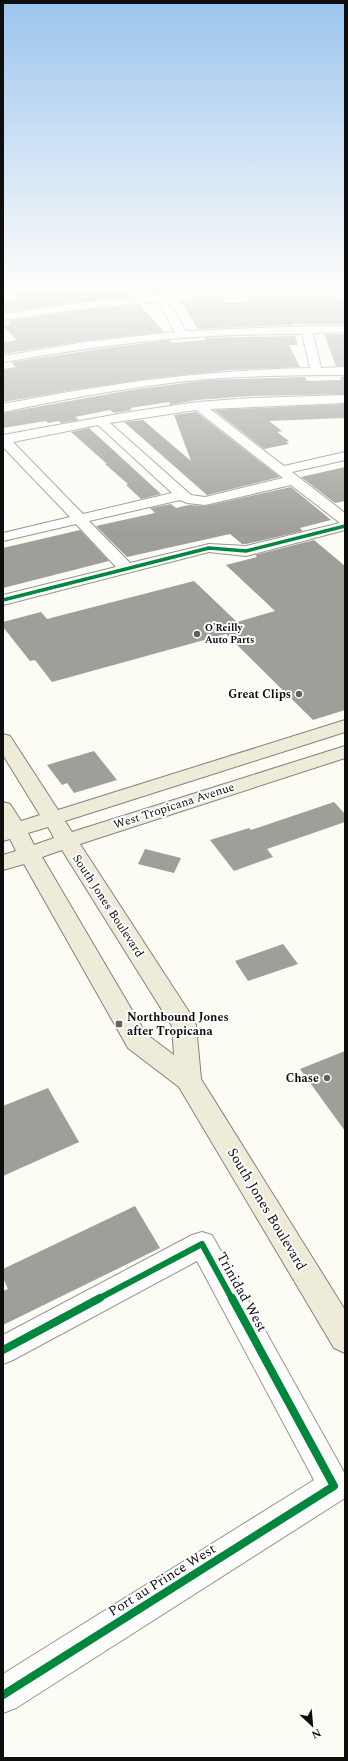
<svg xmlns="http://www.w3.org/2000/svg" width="348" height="1761" font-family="Spectral,serif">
<rect width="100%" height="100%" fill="#fcfbf4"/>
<path fill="#9f9e99" d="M 4,287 L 106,287 L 106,289 L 126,287 L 133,296 L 80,302 L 3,312 L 3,302 L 19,299 Z
M 173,287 L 219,287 L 221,292 L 176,293 Z
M 248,287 L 333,287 L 333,288 L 250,291 Z
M 333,297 L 333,300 L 345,299 L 345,324 L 291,324 L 292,325 L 198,329 L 180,301 L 223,300 L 224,302 L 254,301 L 253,299 Z
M 140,305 L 164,332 L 85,341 L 3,354 L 3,342 L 17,340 L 3,326 L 12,324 L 8,321 L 80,310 Z
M 324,334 L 345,334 L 345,366 L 336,366 Z
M 295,336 L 298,345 L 289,345 L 300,367 L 231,370 L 155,378 L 80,389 L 3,402 L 3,369 L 16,367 L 11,362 L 107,348 L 169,340 L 172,343 L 206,340 L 204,338 Z
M 345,376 L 345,394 L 252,396 L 197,400 L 170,405 L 169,402 L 130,408 L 132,410 L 114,413 L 110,410 L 75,417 L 79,420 L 61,423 L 59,421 L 48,423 L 46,421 L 3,428 L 3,413 L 131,390 L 208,380 L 305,377 L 307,381 L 341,380 L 340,377 Z
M 345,404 L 345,418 L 269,421 L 282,431 L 277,432 L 289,441 L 286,442 L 289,444 L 264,449 L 214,410 Z
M 196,412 L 280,477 L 207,495 L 124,422 L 143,420 L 191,461 L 174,415 Z
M 89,428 L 111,448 L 161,494 L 141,499 L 126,485 L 128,484 L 105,464 L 107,464 L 71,432 Z
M 345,467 L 345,501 L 335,503 L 301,477 Z
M 291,487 L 331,520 L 300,528 L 303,531 L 246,544 L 242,544 L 230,534 L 127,557 L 96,526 L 155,513 L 150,508 L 171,504 L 176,508 L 189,505 L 205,506 Z
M 80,530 L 109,561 L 3,588 L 3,548 Z
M 314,540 L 345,566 L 345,710 L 313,720 L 226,634 L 52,682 L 35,660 L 30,661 L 3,627 L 3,622 L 41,612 L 47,619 L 194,581 L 237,622 L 275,611 L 226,565 L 257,557 L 255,555 Z
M 94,751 L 117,780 L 74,793 L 67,783 L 62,785 L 47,765 Z
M 334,802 L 345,814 L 345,822 L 267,849 L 273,857 L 234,871 L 210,840 L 249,828 L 251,830 Z
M 145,849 L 181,858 L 174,873 L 138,864 Z
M 283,944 L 298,964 L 248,981 L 235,961 Z
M 345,1051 L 345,1131 L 300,1069 Z
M 48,1088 L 79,1142 L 3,1176 L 3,1106 Z
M 135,1206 L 160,1248 L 3,1325 L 3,1291 L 8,1289 L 3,1278 L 3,1269 Z"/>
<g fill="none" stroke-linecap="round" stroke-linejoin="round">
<g stroke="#959592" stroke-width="2">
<path id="minor" d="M 345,289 L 345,295 L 190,299 L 168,301 L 186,331 L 307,326 L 345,326 L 345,332 L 313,333 L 321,368 L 345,367 L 345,375 C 299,375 253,376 208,379 C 139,385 71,398 3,412 L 3,404 C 107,384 203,370 310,368 L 302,334 C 258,334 213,335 169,339 C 113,344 58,353 3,362 L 3,356 L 85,342 L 175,332 L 158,302 L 80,309 L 3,320 L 3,314 L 80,303 L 161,295 Z
M 345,395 L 345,403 L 210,409 L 284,466 L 345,452 L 345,460 L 292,472 L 345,513 L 345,530 L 246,556 L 209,552 L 3,605 L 3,595 L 116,567 L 76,524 L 3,541 L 3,533 L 70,517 L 3,447 L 3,435 L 124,413 L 197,402 L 252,398 ZM 196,410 L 283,478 L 205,497 L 191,495 L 110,423 ZM 98,425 L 172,493 L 83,514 L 13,442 ZM 291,485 L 340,523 L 246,546 L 209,544 L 130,563 L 89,521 L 180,500 L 187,503 L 205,505 Z
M 202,1232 L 212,1235 L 345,1474 L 345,1498 L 16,1708 L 3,1713 L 3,1674 L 314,1480 L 197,1261 L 13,1360 L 3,1364 L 3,1335 L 192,1235 Z"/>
</g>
<g stroke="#82827f" stroke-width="2">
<path id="primary" d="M 345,720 L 345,732 L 65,821 L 72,832 L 345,746 L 345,758 L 80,844 L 193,1018 L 196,1025 L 201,1079 L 345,1310 L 345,1353 L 334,1348 L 179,1087 L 128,1048 L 24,864 L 3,870 L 3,855 L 16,851 L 10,839 L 3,841 L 3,802 L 10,804 L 21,821 L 40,815 L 3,755 L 3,734 L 10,736 L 58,810 ZM 48,827 L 54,838 L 34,845 L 28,833 ZM 62,850 L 172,1026 L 174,1055 L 146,1034 L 42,857 Z"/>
</g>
<use href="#minor" fill="#fffefd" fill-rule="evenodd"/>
<use href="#primary" fill="#eeebd9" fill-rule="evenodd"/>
<g stroke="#fff" stroke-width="5.5">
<path id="cycleway-far2" d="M 3,600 L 209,548 L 246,551 L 345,526"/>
</g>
<g stroke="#fff" stroke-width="8">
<path id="cycleway-far1" d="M 98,1299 L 202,1244 L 232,1299"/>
</g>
<g stroke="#fff" stroke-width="10">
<path id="cycleway" d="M 3,1350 L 100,1298
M 3,1695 L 334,1486 L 232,1298"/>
</g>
<use href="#cycleway-far2" stroke="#00873e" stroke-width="3.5"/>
<use href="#cycleway-far1" stroke="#00873e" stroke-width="6"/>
<use href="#cycleway" stroke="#00873e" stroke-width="8"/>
</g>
<linearGradient id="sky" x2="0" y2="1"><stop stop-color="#9bc5ee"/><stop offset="0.54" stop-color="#fefdfa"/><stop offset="1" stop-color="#fefdfa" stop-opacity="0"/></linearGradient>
<rect width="348" height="534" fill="url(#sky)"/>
<g fill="#61615e" stroke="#fff" stroke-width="1.5">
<circle cx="197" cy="634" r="4"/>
<circle cx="299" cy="694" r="4"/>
<rect x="115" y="1020" width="8" height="8" rx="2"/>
<circle cx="327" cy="1078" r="4"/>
</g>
<g text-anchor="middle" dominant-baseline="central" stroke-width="4" stroke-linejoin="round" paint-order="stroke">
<g font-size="10" font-weight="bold" fill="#0e0e0e" stroke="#fff" text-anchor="start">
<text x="205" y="628">O'Reilly<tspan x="205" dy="12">Auto Parts</tspan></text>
</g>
<g font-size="12" font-weight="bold" fill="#0e0e0e" stroke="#fff" text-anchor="end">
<text x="291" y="694">Great Clips</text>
<text x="127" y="1017" text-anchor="start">Northbound Jones<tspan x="127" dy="14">after Tropicana</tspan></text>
<text x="319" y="1078">Chase</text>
</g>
<g font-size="12" fill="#0e0e0e" stroke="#fff">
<text transform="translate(174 806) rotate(-18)">West Tropicana Avenue</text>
<text transform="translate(108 906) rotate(57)">South Jones Boulevard</text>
</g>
<g font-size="14" fill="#0e0e0e" stroke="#fff">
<text transform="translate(267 1209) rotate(59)">South Jones Boulevard</text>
<text transform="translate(242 1292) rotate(61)">Trinidad West</text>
<text transform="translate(162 1580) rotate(-32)">Port au Prince West</text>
</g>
</g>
<rect width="348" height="1761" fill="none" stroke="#0e0e0e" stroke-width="8"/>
<g transform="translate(312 1725) rotate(154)" stroke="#ffffff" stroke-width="3" paint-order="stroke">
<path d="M0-3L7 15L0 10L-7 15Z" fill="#0e0e0e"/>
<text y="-6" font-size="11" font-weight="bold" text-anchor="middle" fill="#0e0e0e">N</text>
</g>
</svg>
